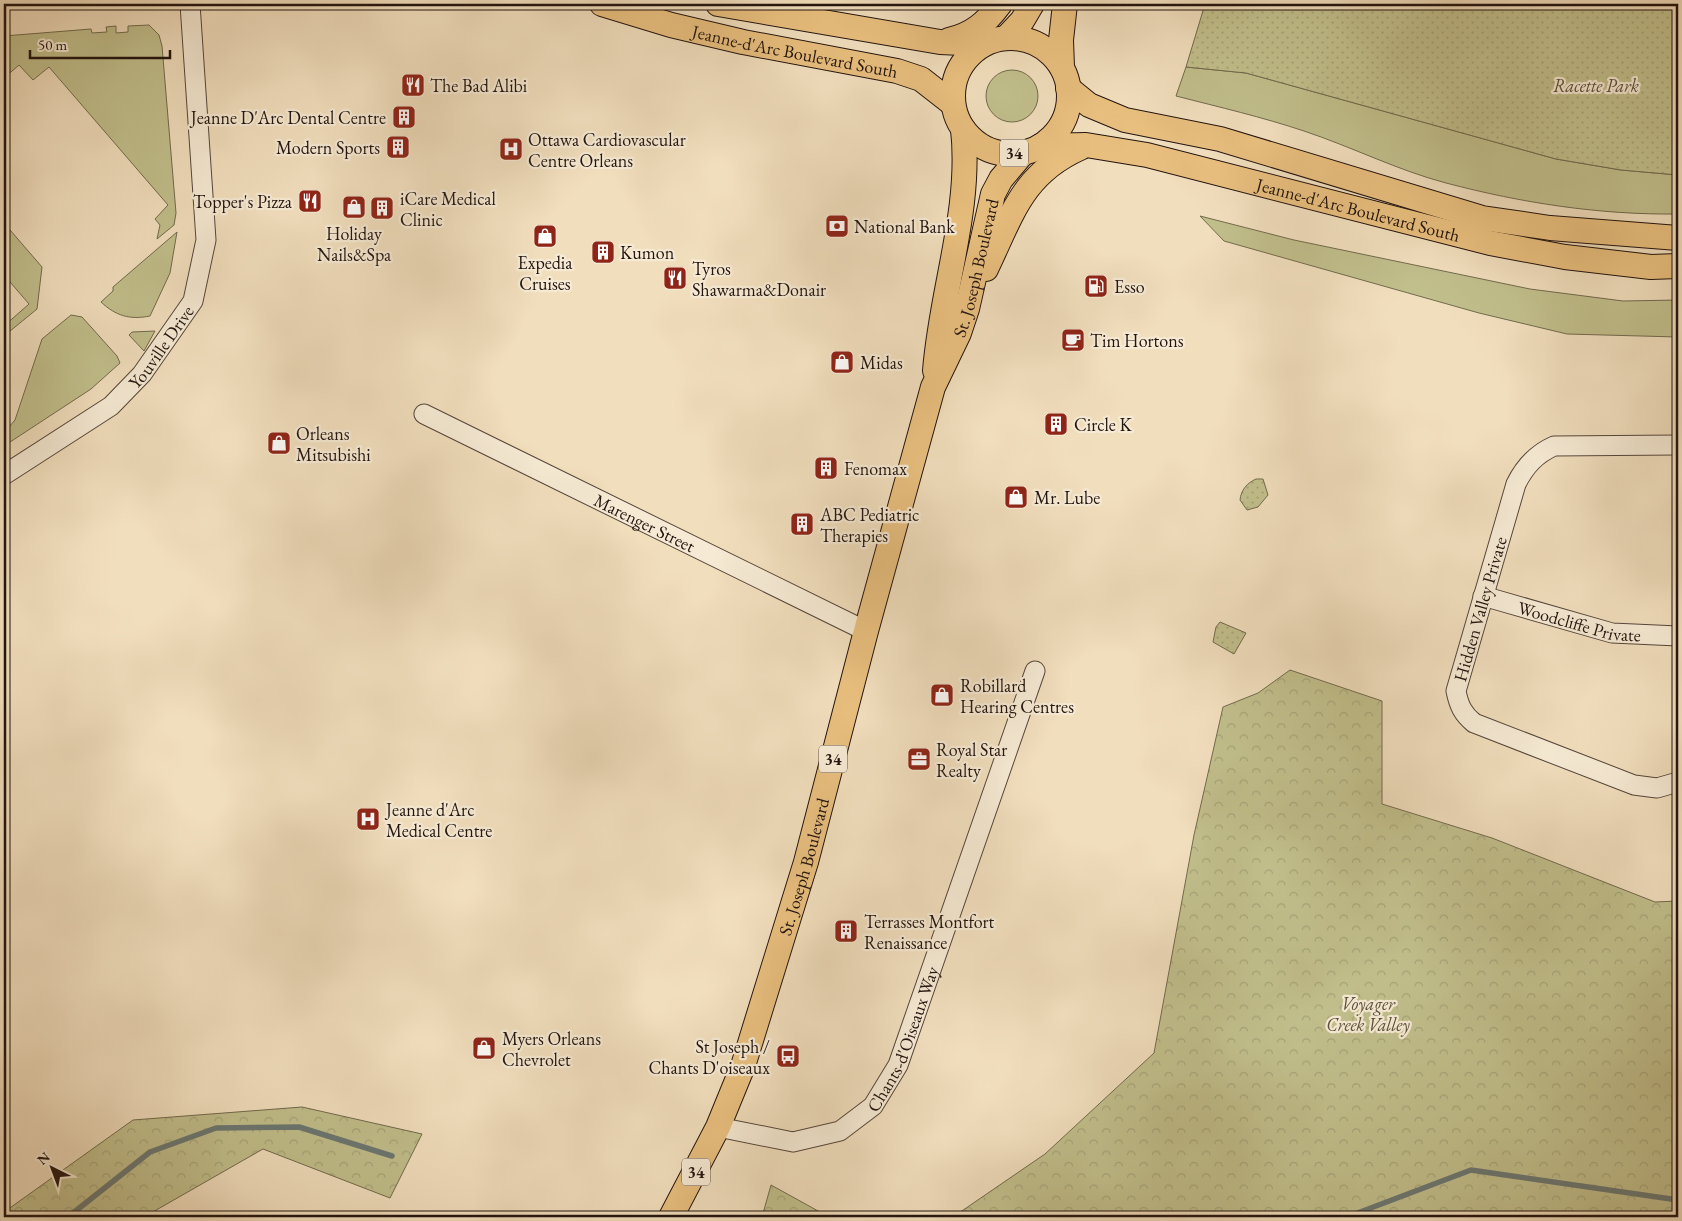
<svg xmlns="http://www.w3.org/2000/svg" width="1682" height="1221" font-family="'EB Garamond',serif">
<defs>
<pattern id="forest-crowns" width="20" height="18" patternUnits="userSpaceOnUse" patternTransform="scale(1.25)"><rect width="20" height="18" fill="#c1bf8c"/><path d="M2 6a3 3 0 1 1 6 0M12 15a3 3 0 1 1 6 0" fill="none" stroke="#a6a378"/></pattern>
<pattern id="park-dots" width="8" height="8" patternUnits="userSpaceOnUse" patternTransform="scale(1.25)"><rect width="8" height="8" fill="#c1bf8c"/><path d="M2 2h.1M6 6h.1" fill="none" stroke="#a6a378" stroke-width="1.8" stroke-linecap="round"/></pattern>
</defs>
<rect width="100%" height="100%" fill="#f1debd"/>
<filter id="stains"><feTurbulence type="fractalNoise" baseFrequency=".004" numOctaves="4"/><feColorMatrix values="0 0 0 0 .2 0 0 0 0 .09 0 0 0 0 .02 0 0 0 .5 -.17"/></filter>
<radialGradient id="worn" r=".72"><stop offset=".6" stop-color="#630" stop-opacity="0"/><stop offset="1" stop-color="#630" stop-opacity=".3"/></radialGradient>
<path fill="#c1bf8c" stroke="#726a4e" d="M 149,25 L 159,35 L 162,46 L 176,213 L 174,225 L 157,239 L 160,225 L 155,219 L 168,205 L 49,67 L 33,80 L 19,65 L 4,78 L 4,36 L 91,29 L 92,33 L 107,32 L 106,27 L 116,26 L 116,33 L 128,32 L 128,26 Z
M 1186,67 L 1246,73 L 1556,159 L 1621,170 L 1678,175 L 1678,214 C 1600,215 1522,203 1446,183 C 1397,170 1352,147 1304,131 C 1262,117 1219,107 1176,96 Z
M986 96a26 26 0 1 1 52 0a26 26 0 1 1-52 0Z
M 1200,216 L 1294,240 L 1530,289 L 1623,301 L 1678,300 L 1678,337 L 1567,334 L 1479,313 L 1224,241 Z
M 4,223 L 42,267 L 37,309 L 4,336 L 4,326 L 29,304 L 4,275 Z
M 177,232 L 170,273 L 150,316 C 130,320 116,316 101,302 L 113,291 L 113,287 Z
M 71,315 L 82,317 L 117,356 L 120,363 L 91,389 L 4,446 L 4,433 L 15,420 L 42,339 Z
M 155,331 L 144,351 L 129,335 L 132,332 Z"/>
<path fill="url(#forest-crowns)" stroke="#726a4e" d="M 1290,670 L 1382,701 L 1382,804 L 1492,838 L 1655,902 L 1678,901 L 1678,1217 L 953,1217 L 1045,1154 L 1154,1053 L 1194,835 L 1223,707 L 1258,693 Z
M 302,1107 L 422,1134 L 390,1198 L 263,1149 L 144,1217 L 4,1217 L 4,1212 L 7,1210 L 133,1120 Z
M 771,1185 L 829,1217 L 762,1217 Z"/>
<path fill="url(#park-dots)" stroke="#726a4e" d="M 1205,4 L 1678,4 L 1678,175 L 1621,170 L 1556,159 L 1246,73 L 1186,67 Z
M 1256,479 L 1263,479 L 1268,495 L 1258,507 L 1247,510 L 1240,500 C 1241,490 1247,483 1256,479 Z
M 1220,622 L 1246,633 L 1234,654 L 1213,642 L 1216,627 Z"/>
<g fill="none" stroke-linecap="round" stroke-linejoin="round">
<path stroke="#6c7873" stroke-width="5.5" d="M 68,1217 L 150,1152 L 216,1128 L 299,1127 L 392,1156
M 1347,1217 L 1471,1170 L 1678,1200"/>
<g stroke="#56463a" stroke-width="21">
<g id="minor">
<path id="s1" d="M 424,414 L 866,631"/>
<path d="M 1678,445 L 1554,446 C 1536,454 1525,466 1516,484 L 1456,691 C 1459,706 1463,714 1474,723 L 1634,785 L 1657,788 L 1678,782"/>
<path id="s2" d="M 4,475 L 111,406 L 142,374 L 193,301 L 206,240 L 190,4"/>
<path id="s3" d="M 1483,596 L 1612,633 L 1678,636"/>
<path id="s4" d="M 718,1127 L 793,1142 L 840,1131 L 873,1106 L 898,1065 L 1035,671"/>
</g>
</g>
<g stroke="#23140f" stroke-width="26">
<g id="major">
<path id="s5" d="M 602,4 L 671,25 L 743,42 L 897,71 L 921,79 L 953,104"/>
<path d="M 718,4 L 940,42 L 984,44"/>
<path d="M 1007,37 L 1022,21 L 1032,4"/>
<circle cx="1011" cy="96" r="58"/>
<path d="M 949,40 C 972,35 986,23 1000,4"/>
<path d="M 1062,67 L 1061,40 L 1065,4"/>
<path d="M 1068,88 L 1089,105 L 1125,120 L 1220,139 L 1482,218 L 1550,228 L 1678,238"/>
<path id="s6" d="M 1041,146 L 1086,145 L 1147,155 L 1490,243 L 1565,257 L 1651,267 L 1678,266"/>
<path d="M 986,269 C 1012,215 1022,174 1080,148"/>
<path d="M 935,371 C 941,290 972,210 963,129"/>
<path id="s7" d="M 671,1217 L 718,1127 L 743,1066 L 806,862 L 866,631 L 933,387 L 959,333 L 967,309 L 993,194 L 1001,179 L 1023,153"/>
</g>
</g>
<use href="#minor" stroke="#f6ead4" stroke-width="19"/>
<use href="#major" stroke="#e8bf7e" stroke-width="24"/>
</g>
<defs>
<g id="restaurant-square" transform="scale(1.25)"><rect x="-9" y="-9" width="18" height="18" rx="4" fill="#8f2418" stroke="#f6ead4"/><path d="M-5-6h1v4h1v-4h1v4h1v-4h1v5L-1.5 .5V6h-2V.5L-5-1ZM5-6V6H3V1.5H1.5Q1.5-4 5-6Z" fill="#fff"/></g>
<g id="building-square" transform="scale(1.25)"><rect x="-9" y="-9" width="18" height="18" rx="4" fill="#8f2418" stroke="#f6ead4"/><path d="M-4-6H4V6H1V3H-1V6H-4ZM-2.5-4.3h1.7v1.8h-1.7ZM.8-4.3h1.7v1.8H.8ZM-2.5-1h1.7V.8h-1.7ZM.8-1h1.7V.8H.8Z" fill="#fff"/></g>
<g id="hospital-square" transform="scale(1.25)"><rect x="-9" y="-9" width="18" height="18" rx="4" fill="#8f2418" stroke="#f6ead4"/><path d="M-5-5h3v3.5h4V-5h3V5h-3V1.5h-4V5h-3Z" fill="#fff"/></g>
<g id="shop-square" transform="scale(1.25)"><rect x="-9" y="-9" width="18" height="18" rx="4" fill="#8f2418" stroke="#f6ead4"/><path d="M-5-2.5h2.3a2.7 3.5 0 0 1 5.4 0H5L5.5 6h-11ZM-1.5-2.5h3a1.5 2.3 0 0 0-3 0Z" fill="#fff"/></g>
<g id="bank-square" transform="scale(1.25)"><rect x="-9" y="-9" width="18" height="18" rx="4" fill="#8f2418" stroke="#f6ead4"/><path d="M-6-4H6V4H-6ZM0-2.3a2.3 2.3 0 1 0 0 4.6a2.3 2.3 0 1 0 0-4.6Z" fill="#fff"/></g>
<g id="fuel-square" transform="scale(1.25)"><rect x="-9" y="-9" width="18" height="18" rx="4" fill="#8f2418" stroke="#f6ead4"/><path d="M-5.5-6h7V0h2V4h1.3V-2.5L3-4.5l.8-.8L6-3V5H2.5V1h-1V6h-7ZM-4.2-4.7v3.2H.2V-4.7Z" fill="#fff"/></g>
<g id="cafe-square" transform="scale(1.25)"><rect x="-9" y="-9" width="18" height="18" rx="4" fill="#8f2418" stroke="#f6ead4"/><path d="M-5.5-4.5H6V0H3Q3 3.5 0 3.5H-2.5Q-5.5 3.5-5.5 0ZM3-3.2v2h1.7v-2ZM-6 4.5H4V6H-6Z" fill="#fff"/></g>
<g id="office-square" transform="scale(1.25)"><rect x="-9" y="-9" width="18" height="18" rx="4" fill="#8f2418" stroke="#f6ead4"/><path d="M-6-3h4V-5.5h4V-3h4V5H-6ZM-1-4.5V-3h2v-1.5ZM-6 0V1H6V0Z" fill="#fff"/></g>
<g id="bus-square" transform="scale(1.25)"><rect x="-9" y="-9" width="18" height="18" rx="4" fill="#8f2418" stroke="#f6ead4"/><path d="M-5-6H5V4H4V6H2V4H-2V6H-4V4H-5ZM-3.5-4V0h7V-4ZM-3.5 1.2v1.5H-2V1.2ZM2 1.2v1.5H3.5V1.2Z" fill="#fff"/></g>
</defs>
<g fill-rule="evenodd">
<use href="#restaurant-square" x="413" y="85"/>
<use href="#building-square" x="404" y="117"/>
<use href="#building-square" x="398" y="147"/>
<use href="#hospital-square" x="511" y="149"/>
<use href="#restaurant-square" x="310" y="201"/>
<use href="#shop-square" x="354" y="207"/>
<use href="#building-square" x="382" y="208"/>
<use href="#bank-square" x="837" y="226"/>
<use href="#shop-square" x="545" y="236"/>
<use href="#building-square" x="603" y="252"/>
<use href="#restaurant-square" x="675" y="278"/>
<use href="#fuel-square" x="1096" y="286"/>
<use href="#cafe-square" x="1073" y="340"/>
<use href="#shop-square" x="842" y="362"/>
<use href="#building-square" x="1056" y="424"/>
<use href="#shop-square" x="279" y="443"/>
<use href="#building-square" x="826" y="468"/>
<use href="#shop-square" x="1016" y="497"/>
<use href="#building-square" x="802" y="524"/>
<use href="#shop-square" x="942" y="695"/>
<use href="#office-square" x="919" y="759"/>
<use href="#hospital-square" x="368" y="819"/>
<use href="#building-square" x="846" y="931"/>
<use href="#shop-square" x="484" y="1048"/>
<use href="#bus-square" x="788" y="1056"/>
</g>
<g text-anchor="middle" dominant-baseline="central" stroke-width="4.5" stroke-linejoin="round" paint-order="stroke">
<g fill="#f6ead4" stroke="#62544a" stroke-width="1">
<rect x="1000" y="139.5" width="28" height="27" rx="4"/>
<rect x="819" y="745.5" width="28" height="27" rx="4"/>
<rect x="682" y="1158.5" width="28" height="27" rx="4"/>
</g>
<g font-size="16" font-weight="bold" fill="#23140f">
<text x="1014" y="153">34</text>
<text x="833" y="759">34</text>
<text x="696" y="1172">34</text>
</g>
<g font-size="18" fill="#23140f" stroke="#f6ead4">
<text stroke="none"><textPath href="#s5" startOffset="199">Jeanne-d'Arc Boulevard South</textPath></text>
<text stroke="none"><textPath href="#s6" startOffset="325">Jeanne-d'Arc Boulevard South</textPath></text>
<text stroke="none"><textPath href="#s7" startOffset="1000">St. Joseph Boulevard</textPath></text>
<text stroke="none"><textPath href="#s2" startOffset="205">Youville Drive</textPath></text>
<text stroke="none"><textPath href="#s1" startOffset="246">Marenger Street</textPath></text>
<text transform="translate(1480 609) rotate(-74)">Hidden Valley Private</text>
<text stroke="none"><textPath href="#s3" startOffset="100">Woodcliffe Private</textPath></text>
<text stroke="none"><textPath href="#s7" startOffset="376">St. Joseph Boulevard</textPath></text>
<text stroke="none"><textPath href="#s4" startOffset="240">Chants-d'Oiseaux Way</textPath></text>
</g>
<g font-size="18" fill="#23140f" stroke="#f6ead4" text-anchor="start">
<text x="430" y="85">The Bad Alibi</text>
<text x="386" y="117" text-anchor="end">Jeanne D'Arc Dental Centre</text>
<text x="528" y="139">Ottawa Cardiovascular<tspan x="528" dy="21">Centre Orleans</tspan></text>
<text x="380" y="147" text-anchor="end">Modern Sports</text>
<text x="400" y="198">iCare Medical<tspan x="400" dy="21">Clinic</tspan></text>
<text x="292" y="201" text-anchor="end">Topper's Pizza</text>
<text x="854" y="226">National Bank</text>
<text x="354" y="233" text-anchor="middle">Holiday<tspan x="354" dy="21">Nails&amp;Spa</tspan></text>
<text x="620" y="252">Kumon</text>
<text x="545" y="262" text-anchor="middle">Expedia<tspan x="545" dy="21">Cruises</tspan></text>
<text x="692" y="268">Tyros<tspan x="692" dy="21">Shawarma&amp;Donair</tspan></text>
<text x="1114" y="286">Esso</text>
<text x="1090" y="340">Tim Hortons</text>
<text x="860" y="362">Midas</text>
<text x="1074" y="424">Circle K</text>
<text x="296" y="433">Orleans<tspan x="296" dy="21">Mitsubishi</tspan></text>
<text x="844" y="468">Fenomax</text>
<text x="1034" y="497">Mr. Lube</text>
<text x="820" y="514">ABC Pediatric<tspan x="820" dy="21">Therapies</tspan></text>
<text x="960" y="685">Robillard<tspan x="960" dy="21">Hearing Centres</tspan></text>
<text x="936" y="749">Royal Star<tspan x="936" dy="21">Realty</tspan></text>
<text x="386" y="809">Jeanne d'Arc<tspan x="386" dy="21">Medical Centre</tspan></text>
<text x="864" y="921">Terrasses Montfort<tspan x="864" dy="21">Renaissance</tspan></text>
<text x="502" y="1038">Myers Orleans<tspan x="502" dy="21">Chevrolet</tspan></text>
<text x="770" y="1046" text-anchor="end">St Joseph /<tspan x="770" dy="21">Chants D'oiseaux</tspan></text>
</g>
<g font-size="18" font-style="italic" fill="#5a503b" stroke="#f6ead4">
<text x="1596" y="85">Racette Park</text>
<text x="1368" y="1003">Voyager<tspan x="1368" dy="21">Creek Valley</tspan></text>
</g>
</g>
<rect width="1682" height="1221" fill="none" stroke="#f1debd" stroke-width="20"/>
<rect x="5" y="5" width="1672" height="1211" fill="none" stroke="#23140f" stroke-width="2.5"/>
<rect x="10" y="10" width="1662" height="1201" fill="none" stroke="#23140f"/>
<g transform="translate(52 1168) rotate(318)" stroke="#f6ead4" stroke-width="4" paint-order="stroke">
<path d="M0-4L9 19L0 12L-9 19Z" fill="#23140f"/>
<text y="-8" font-size="14" font-weight="bold" text-anchor="middle" fill="#23140f">N</text>
</g>
<path d="M30 50v8h140v-8" fill="none" stroke="#23140f" stroke-width="2.5"/>
<text x="38" y="50" font-size="15" fill="#23140f" stroke="#f6ead4" stroke-width="4" paint-order="stroke">50 m</text>
<rect width="100%" height="100%" filter="url(#stains)"/>
<rect width="100%" height="100%" fill="url(#worn)"/>
</svg>
